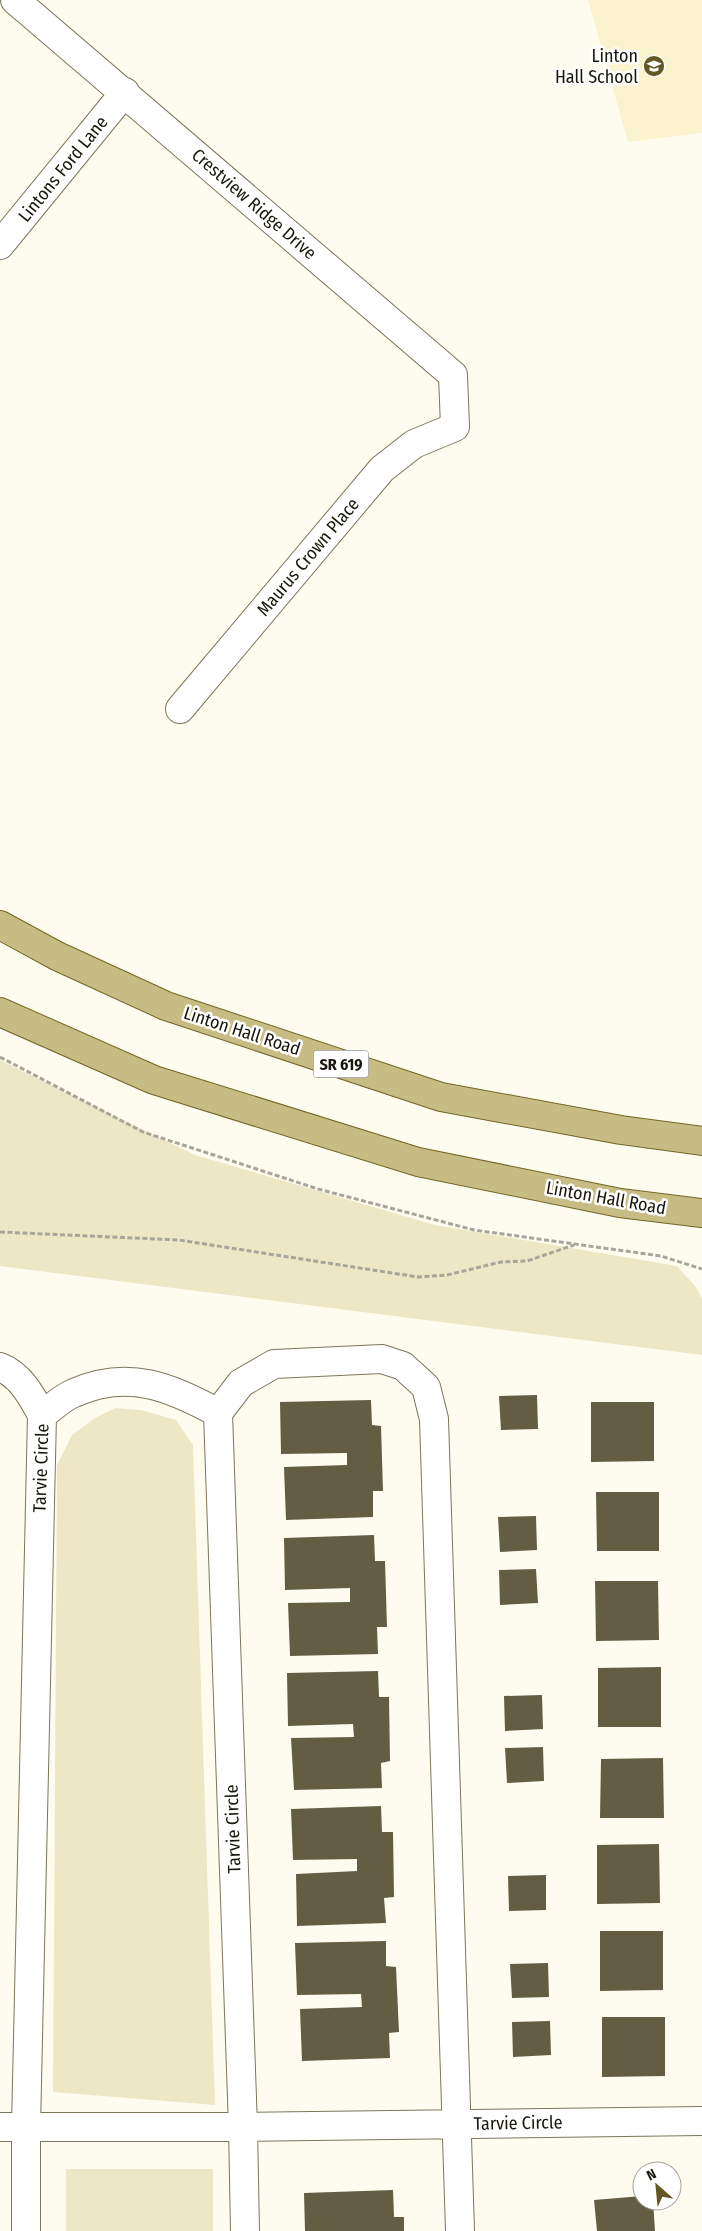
<svg xmlns="http://www.w3.org/2000/svg" width="702" height="2231" font-family="'Fira Sans Condensed',sans-serif">
<rect width="100%" height="100%" fill="#fefcef"/>
<path fill="#fbf3cd" d="M 588,0 L 702,0 L 702,133 L 628,142 Z"/>
<path fill="#eee7c6" d="M 0,1060 L 195,1155 L 435,1225 L 677,1266 L 696,1287 L 702,1299 L 702,1355 L 0,1266 Z
M 115,1408 L 141,1410 L 176,1420 L 193,1445 L 215,2105 L 53,2092 L 57,1465 L 72,1435 L 95,1418 Z
M 66,2169 L 213,2169 L 213,2231 L 66,2231 Z"/>
<path fill="#635d43" d="M 537,1395 L 538,1429 L 501,1430 L 499,1396 Z
M 371,1400 L 372,1425 L 381,1426 L 383,1491 L 373,1491 L 373,1517 L 286,1520 L 284,1467 L 347,1465 L 347,1453 L 281,1454 L 280,1402 Z
M 591,1402 L 654,1402 L 654,1461 L 591,1462 Z
M 596,1492 L 659,1492 L 659,1551 L 597,1551 Z
M 536,1516 L 537,1550 L 500,1552 L 498,1517 Z
M 374,1535 L 375,1561 L 385,1561 L 387,1627 L 377,1627 L 378,1654 L 290,1656 L 288,1603 L 350,1602 L 350,1588 L 285,1590 L 284,1538 Z
M 536,1569 L 538,1603 L 500,1605 L 499,1570 Z
M 595,1581 L 658,1581 L 659,1640 L 596,1641 Z
M 661,1667 L 661,1727 L 598,1727 L 598,1668 Z
M 378,1671 L 379,1697 L 389,1697 L 390,1761 L 381,1763 L 382,1788 L 294,1790 L 291,1738 L 354,1737 L 353,1724 L 288,1726 L 287,1673 Z
M 542,1695 L 543,1729 L 505,1731 L 504,1696 Z
M 543,1747 L 544,1781 L 507,1783 L 505,1748 Z
M 663,1758 L 664,1818 L 600,1818 L 601,1759 Z
M 381,1806 L 382,1832 L 393,1832 L 394,1897 L 384,1898 L 386,1923 L 297,1926 L 296,1874 L 357,1871 L 357,1859 L 293,1860 L 291,1809 Z
M 659,1844 L 660,1903 L 597,1904 L 597,1845 Z
M 546,1875 L 546,1910 L 509,1911 L 508,1876 Z
M 600,1931 L 663,1931 L 663,1990 L 600,1991 Z
M 386,1941 L 386,1966 L 396,1967 L 399,2032 L 389,2033 L 390,2058 L 302,2061 L 300,2009 L 362,2007 L 361,1994 L 297,1995 L 295,1943 Z
M 548,1963 L 549,1997 L 512,1998 L 510,1964 Z
M 602,2017 L 665,2017 L 665,2076 L 602,2077 Z
M 550,2021 L 551,2055 L 513,2057 L 512,2022 Z
M 393,2190 L 394,2217 L 404,2217 L 404,2231 L 305,2231 L 304,2193 Z
M 642,2196 L 642,2201 L 653,2201 L 655,2231 L 597,2231 L 594,2200 Z"/>
<g fill="none" stroke-linecap="round" stroke-linejoin="round">
<g stroke="#7c765b" stroke-width="30">
<path id="minor" d="M 15,0 L 453,375 L 455,427 L 414,444 L 382,469 L 180,709
M 0,245 L 125,92
M 0,1367 C 21,1375 32,1397 42,1415
M 218,1413 L 241,1383 L 274,1364 L 382,1359 L 403,1366 L 426,1387 L 434,1419 L 460,2231
M 0,2127 L 243,2127 L 702,2121
M 26,2231 L 26,2127 L 42,1415 C 52,1408 63,1397 74,1393 C 128,1369 171,1387 218,1413 L 243,2127 L 245,2231"/>
</g>
<g stroke="#736625" stroke-width="30">
<path id="major" d="M 0,925 L 57,956 L 166,1006 L 441,1097 L 621,1130 L 702,1141
M 0,1012 L 154,1080 L 418,1162 L 620,1203 L 702,1213"/>
</g>
<path stroke="#a8a69a" stroke-width="3" stroke-dasharray="5 2.5" stroke-linecap="butt" d="M 0,1057 L 143,1132 L 318,1189 L 474,1230 L 661,1256 L 702,1269
M 0,1232 L 179,1240 L 418,1277 L 447,1275 L 501,1262 L 527,1261 L 574,1245"/>
<use href="#minor" stroke="#fff" stroke-width="28"/>
<use href="#major" stroke="#c8bc85" stroke-width="28"/>
</g>
<defs>
<g id="school-disc" transform="scale(1.125)"><circle r="9.5" fill="#635824" stroke="#fff"/><path d="M0-5L7-2L0 1L-7-2ZM-4 1L0 2.5L4 1V4Q0 6-4 4Z" fill="#fff"/></g>
</defs>
<g fill-rule="evenodd">
<use href="#school-disc" x="654" y="66"/>
</g>
<g text-anchor="middle" dominant-baseline="central" stroke-width="5" stroke-linejoin="round" paint-order="stroke">
<rect fill="#fff" stroke="#5e5d55" stroke-width="1" x="313.5" y="1050.5" width="55" height="27" rx="4"/>
<g font-size="16" font-weight="bold" fill="#19170c">
<text x="341" y="1064">SR 619</text>
</g>
<g font-size="18" fill="#19170c" stroke="#fff" text-anchor="end">
<text x="638" y="56">Linton<tspan x="638" dy="21">Hall School</tspan></text>
</g>
<g font-size="18" fill="#19170c" stroke="#fff">
<text transform="translate(63 169) rotate(-51)">Lintons Ford Lane</text>
<text transform="translate(254 204) rotate(41)">Crestview Ridge Drive</text>
<text transform="translate(308 557) rotate(-50)">Maurus Crown Place</text>
<text transform="translate(242 1031) rotate(18)">Linton Hall Road</text>
<text transform="translate(606 1198) rotate(10)">Linton Hall Road</text>
<text transform="translate(41 1468) rotate(-88)">Tarvie Circle</text>
<text transform="translate(233 1829) rotate(-92)">Tarvie Circle</text>
<text transform="translate(518 2123) rotate(-1)">Tarvie Circle</text>
</g>
</g>
<g transform="translate(657 2186) rotate(333)"><circle r="24" fill="#ffffff" stroke="#a3a29e"/>
<path d="M0-4L9 19L0 12L-9 19Z" fill="#635824"/>
<text y="-8" font-size="14" font-weight="bold" text-anchor="middle" fill="#19170c">N</text>
</g>
</svg>
